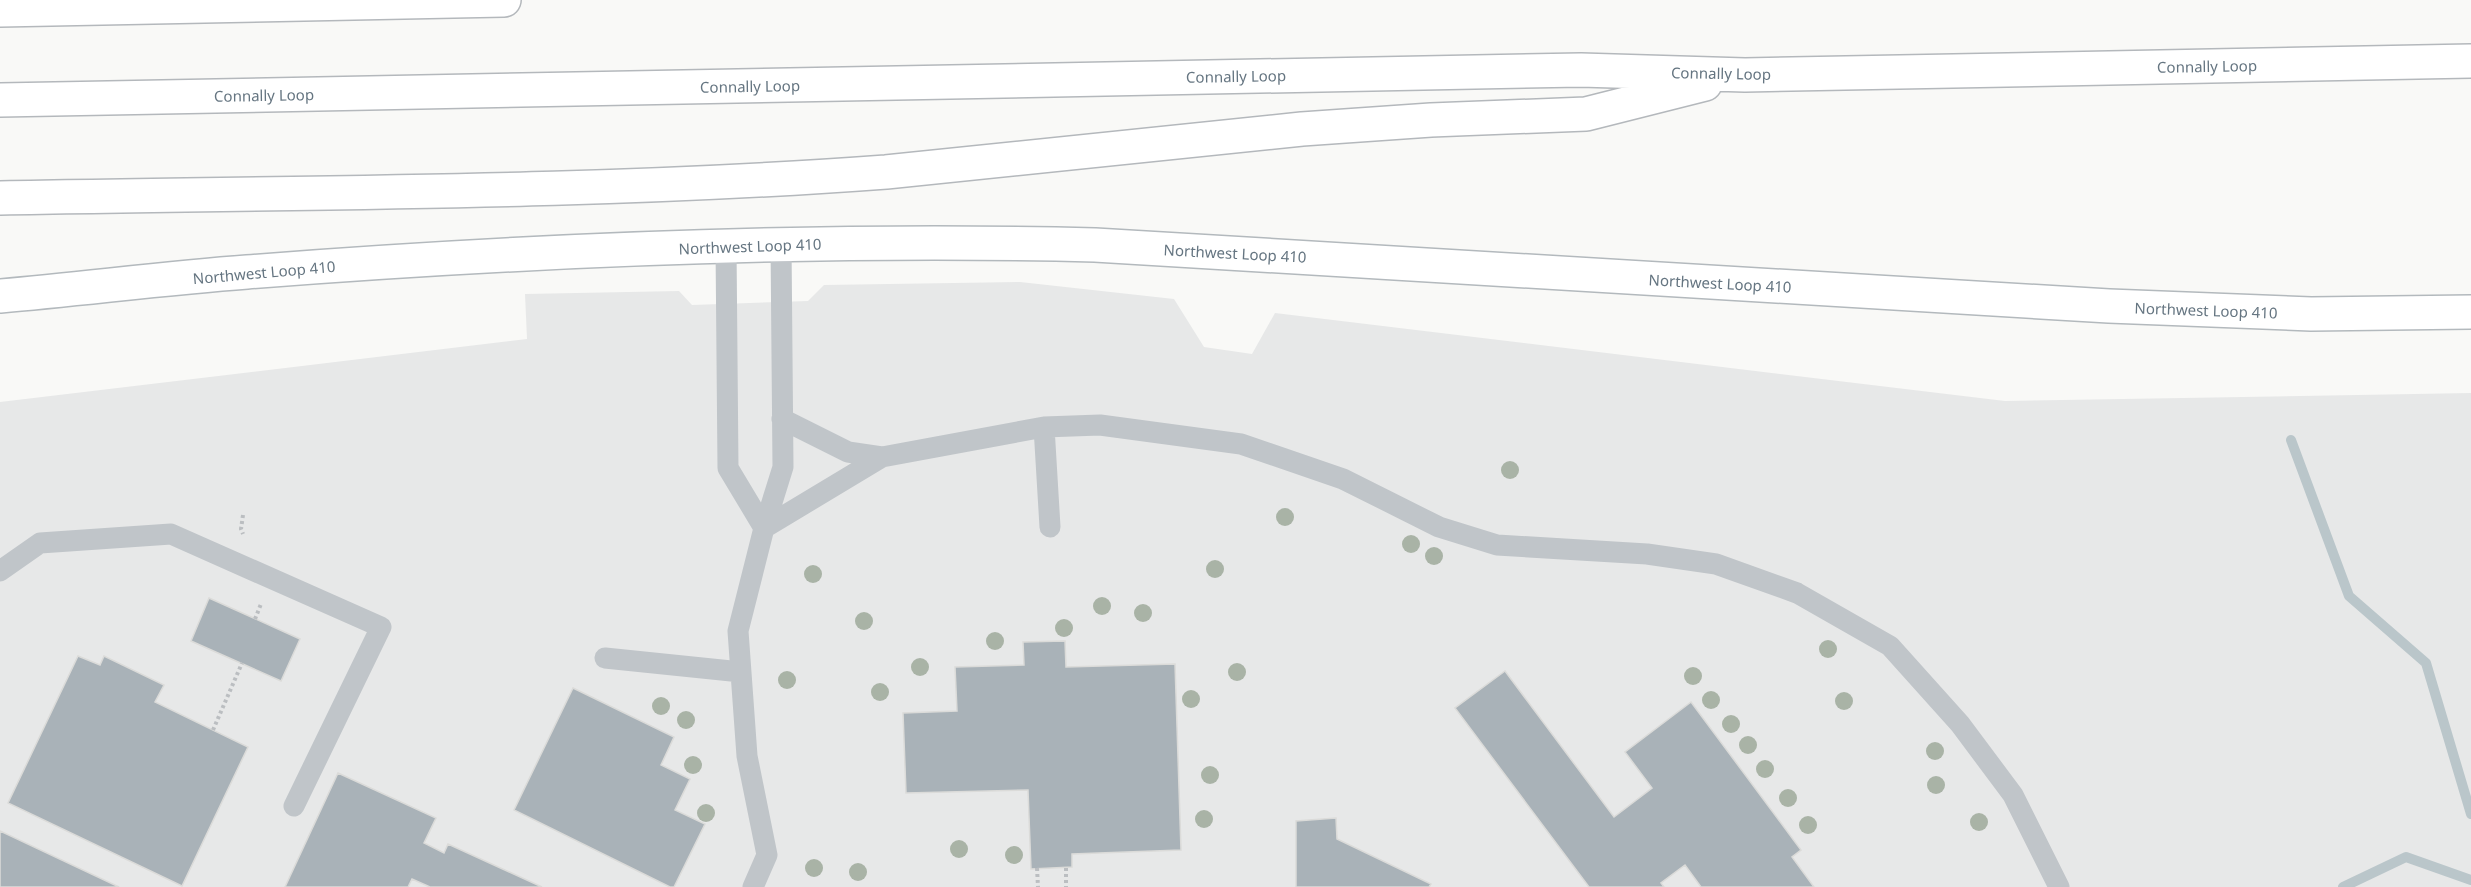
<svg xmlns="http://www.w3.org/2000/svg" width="2471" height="887" font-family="'Noto Sans',sans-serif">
<rect width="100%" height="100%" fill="#f9f9f7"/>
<path fill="#e7e8e8" d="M 1020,282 L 1174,299 L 1204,347 L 1252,354 L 1275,313 L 2005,401 L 2471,393 L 2471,887 L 0,887 L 0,402 L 527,339 L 525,294 L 679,291 L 692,305 L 808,301 L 824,285 Z"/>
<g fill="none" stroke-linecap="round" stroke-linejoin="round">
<path stroke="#bac6ca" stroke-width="10" d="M 2291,440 L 2349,596 L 2426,663 L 2471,814
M 2343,887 L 2406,857 L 2471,880"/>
</g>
<path fill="#a9b2b8" stroke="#dbdbd9" stroke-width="1.5" d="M 209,598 L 300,639 L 281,681 L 191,641 Z
M 1065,641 L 1066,667 L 1175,664 L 1181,850 L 1072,854 L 1072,867 L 1031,869 L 1028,790 L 906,793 L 903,713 L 957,711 L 955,667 L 1024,665 L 1023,642 Z
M 78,656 L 100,665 L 104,656 L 164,685 L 155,702 L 248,747 L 182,886 L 8,803 Z
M 1505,671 L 1614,817 L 1652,788 L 1625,752 L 1691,702 L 1801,850 L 1792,857 L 1814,887 L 1701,887 L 1685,865 L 1661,883 L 1664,887 L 1589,887 L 1455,708 Z
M 573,688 L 674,737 L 661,765 L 690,779 L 675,810 L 705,824 L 674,887 L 670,887 L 514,810 Z
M 338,773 L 436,818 L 424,843 L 444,853 L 448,844 L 542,887 L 430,887 L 412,879 L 408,887 L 285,887 Z
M 1336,818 L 1337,839 L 1431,884 L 1429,887 L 1296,887 L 1296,821 Z
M 0,831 L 119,887 L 0,887 Z"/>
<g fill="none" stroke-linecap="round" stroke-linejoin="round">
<g stroke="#b3b9bd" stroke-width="36">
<path id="secondary" d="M 0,296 C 82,289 165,278 247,272 C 529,250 813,238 1095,245 L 2109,306 L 2311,314 L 2471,312"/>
</g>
<g stroke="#b4b8bc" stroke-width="36">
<path id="motorway" d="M 0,10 L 504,0
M 0,100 L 1581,70 L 1745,75 L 2471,61
M 0,198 C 295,192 591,194 886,172 L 1302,129 L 1431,120 L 1586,114 L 1705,84"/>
</g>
<path stroke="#bbbec1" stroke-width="4" stroke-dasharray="3 3" stroke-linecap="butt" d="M 243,515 L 241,529 L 243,534
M 255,619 L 261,604
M 213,730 L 242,663
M 1037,868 L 1038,887
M 1066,868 L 1066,887"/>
<path stroke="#c0c5c9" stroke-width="21" d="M 726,246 L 728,468 L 764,528 L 783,467 L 781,244
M 782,419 L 848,452 L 882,457
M 1044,427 L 1050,527
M 0,571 L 40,543 L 171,534 L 381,627 L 294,806
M 605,658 L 741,672
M 753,887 L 767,855 L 747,756 L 738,631 L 764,528 L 882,457 L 1044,427 L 1100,425 L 1241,444 L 1343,479 L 1439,527 L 1497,545 L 1647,554 L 1716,564 L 1797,593 L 1890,646 L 1960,724 L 2013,795 L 2059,887"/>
<use href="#secondary" stroke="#fff" stroke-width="33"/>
<use href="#motorway" stroke="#fff" stroke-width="33"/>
</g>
<g fill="#a9b3a6">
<circle cx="1510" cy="470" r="9"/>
<circle cx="1285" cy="517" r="9"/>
<circle cx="1411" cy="544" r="9"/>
<circle cx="1434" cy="556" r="9"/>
<circle cx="1215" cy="569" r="9"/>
<circle cx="813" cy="574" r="9"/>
<circle cx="1102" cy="606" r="9"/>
<circle cx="1143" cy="613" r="9"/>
<circle cx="864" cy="621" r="9"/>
<circle cx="1064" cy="628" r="9"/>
<circle cx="995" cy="641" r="9"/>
<circle cx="1828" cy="649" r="9"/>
<circle cx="920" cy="667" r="9"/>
<circle cx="1237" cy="672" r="9"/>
<circle cx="1693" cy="676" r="9"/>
<circle cx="787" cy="680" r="9"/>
<circle cx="880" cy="692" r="9"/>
<circle cx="1191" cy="699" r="9"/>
<circle cx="1711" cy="700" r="9"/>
<circle cx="1844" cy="701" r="9"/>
<circle cx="661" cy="706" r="9"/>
<circle cx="686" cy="720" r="9"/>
<circle cx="1731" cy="724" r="9"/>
<circle cx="1748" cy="745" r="9"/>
<circle cx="1935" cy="751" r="9"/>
<circle cx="693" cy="765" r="9"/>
<circle cx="1765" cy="769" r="9"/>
<circle cx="1210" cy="775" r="9"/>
<circle cx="1936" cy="785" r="9"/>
<circle cx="1788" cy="798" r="9"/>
<circle cx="706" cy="813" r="9"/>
<circle cx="1204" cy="819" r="9"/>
<circle cx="1979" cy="822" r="9"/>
<circle cx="1808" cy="825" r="9"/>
<circle cx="959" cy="849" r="9"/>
<circle cx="1014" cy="855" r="9"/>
<circle cx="814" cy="868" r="9"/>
<circle cx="858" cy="872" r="9"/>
</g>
<g text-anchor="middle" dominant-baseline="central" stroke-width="6" stroke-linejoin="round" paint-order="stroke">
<g font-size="15" fill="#657581" stroke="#fff">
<text transform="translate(2207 66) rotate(-1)">Connally Loop</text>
<text transform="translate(1721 73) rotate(1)">Connally Loop</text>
<text transform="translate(1236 76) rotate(-1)">Connally Loop</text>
<text transform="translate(750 86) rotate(-1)">Connally Loop</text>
<text transform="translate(264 95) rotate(-1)">Connally Loop</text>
<text transform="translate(750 246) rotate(-2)">Northwest Loop 410</text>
<text transform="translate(1235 253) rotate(3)">Northwest Loop 410</text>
<text transform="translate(264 272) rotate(-5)">Northwest Loop 410</text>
<text transform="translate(1720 283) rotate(3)">Northwest Loop 410</text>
<text transform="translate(2206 310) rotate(2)">Northwest Loop 410</text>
</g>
</g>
</svg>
